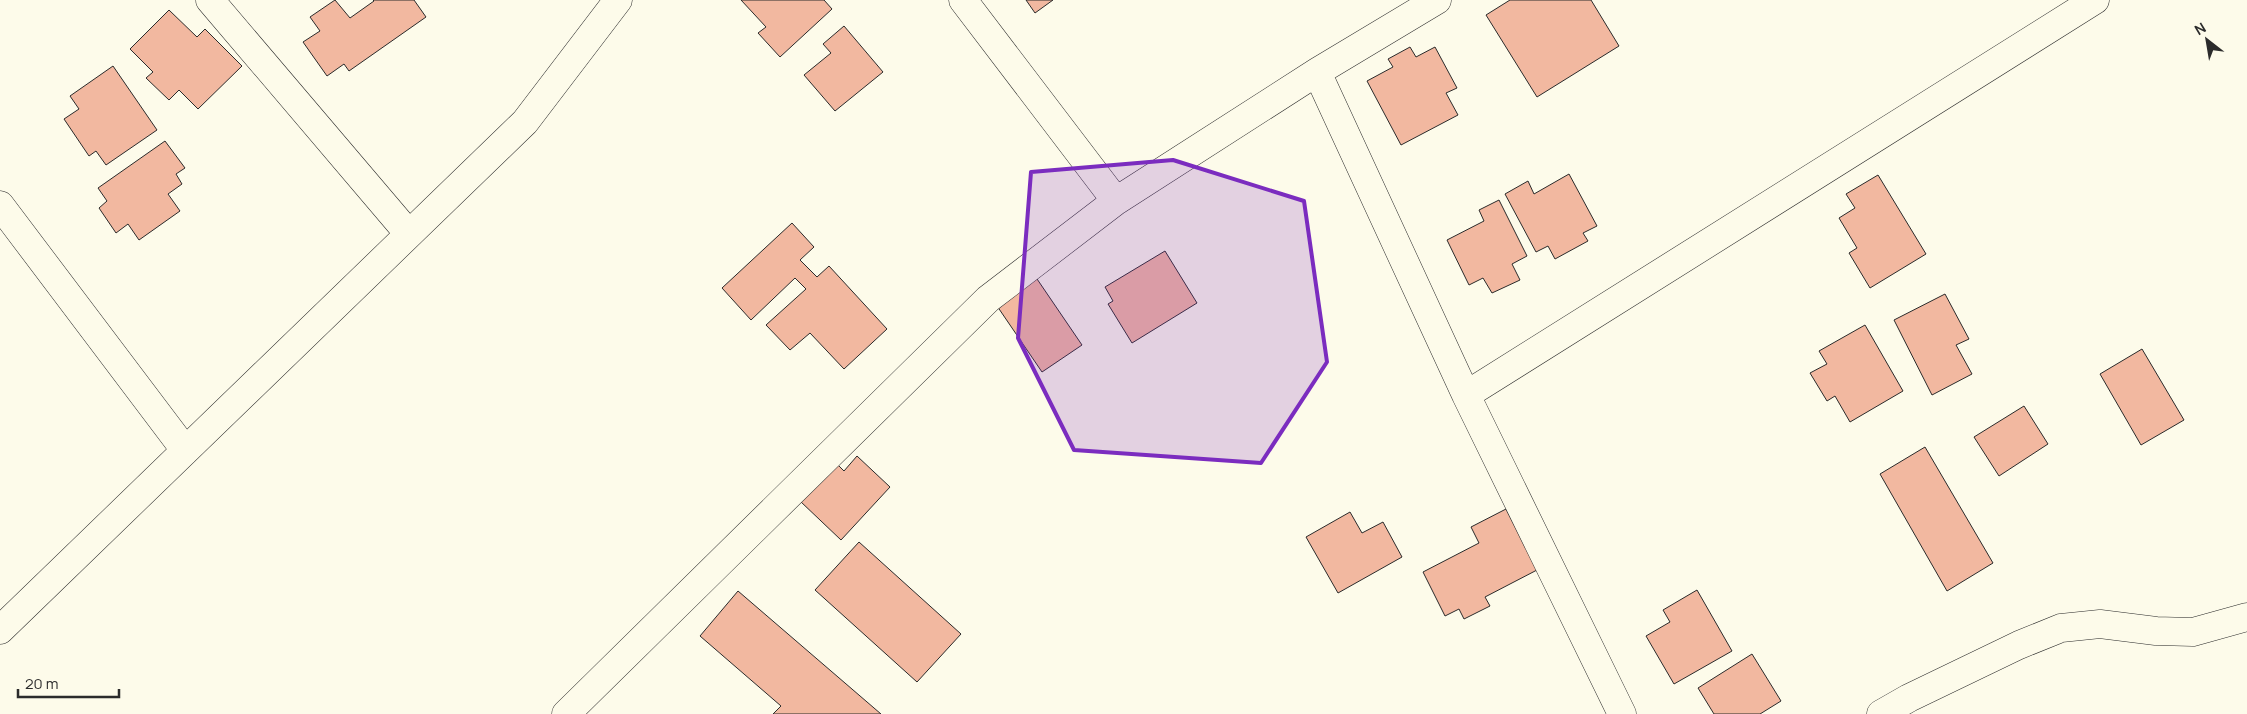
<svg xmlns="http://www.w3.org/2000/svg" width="2247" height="714" font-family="Manrope,sans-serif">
<rect width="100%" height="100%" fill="#fdfbea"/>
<path fill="#f2b8a0" stroke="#2b2b2b" d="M 335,0 L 350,18 L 374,1 L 373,0 L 414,0 L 426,17 L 349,71 L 344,64 L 327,76 L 303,42 L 320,31 L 310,17 Z
M 741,0 L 824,0 L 832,9 L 780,57 L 758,33 L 766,27 Z
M 1026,0 L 1053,0 L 1035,13 Z
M 1510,0 L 1591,0 L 1619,46 L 1537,97 L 1486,15 Z
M 169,10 L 197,37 L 205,29 L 242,66 L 198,109 L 179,90 L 169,100 L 146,78 L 153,72 L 130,49 Z
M 844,26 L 883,72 L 835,111 L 804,75 L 831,53 L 823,44 Z
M 1410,47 L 1416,57 L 1435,47 L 1457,88 L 1446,93 L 1458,115 L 1401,145 L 1367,81 L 1393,67 L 1388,59 Z
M 113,66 L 157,130 L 106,165 L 96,151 L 89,156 L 64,119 L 79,109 L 70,96 Z
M 165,141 L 185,168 L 176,174 L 182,184 L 168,194 L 180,211 L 139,240 L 128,224 L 116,233 L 99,208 L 107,201 L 98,188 Z
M 1569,174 L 1597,226 L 1583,233 L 1588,241 L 1555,259 L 1548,246 L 1536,252 L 1505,194 L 1528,181 L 1534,194 Z
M 1878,175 L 1926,254 L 1870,288 L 1849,253 L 1857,248 L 1839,218 L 1855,208 L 1846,194 Z
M 1499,200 L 1527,256 L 1512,264 L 1520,280 L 1492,293 L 1483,278 L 1469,285 L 1447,240 L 1484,221 L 1479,210 Z
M 792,223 L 814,247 L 800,260 L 817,277 L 829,266 L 887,329 L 844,369 L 810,333 L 790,350 L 766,325 L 806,289 L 795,278 L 751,320 L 722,288 Z
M 1165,251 L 1197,303 L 1132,343 L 1108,304 L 1113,301 L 1105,287 Z
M 1035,276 L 1082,345 L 1042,372 L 995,303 Z
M 1945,294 L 1969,339 L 1956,345 L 1972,374 L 1932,395 L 1894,320 Z
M 1865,325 L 1903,391 L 1850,422 L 1835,396 L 1827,401 L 1810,373 L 1827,364 L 1819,351 Z
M 2142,349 L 2184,420 L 2141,445 L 2100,374 Z
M 2024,406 L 2048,444 L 1999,476 L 1974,437 Z
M 1925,447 L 1993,563 L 1947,591 L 1880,474 Z
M 857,456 L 890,487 L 841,540 L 800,501 L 836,463 L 844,471 Z
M 1506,509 L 1537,570 L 1485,597 L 1490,606 L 1464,619 L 1459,609 L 1445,616 L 1423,572 L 1479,543 L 1471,527 Z
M 1350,512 L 1362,533 L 1383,522 L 1402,557 L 1338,593 L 1306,537 Z
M 859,542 L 961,634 L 917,682 L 815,590 Z
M 1697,590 L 1732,651 L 1674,684 L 1646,636 L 1670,622 L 1663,610 Z
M 738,591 L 881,714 L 773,714 L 781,706 L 700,636 Z
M 1752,654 L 1781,701 L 1760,714 L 1714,714 L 1698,688 Z"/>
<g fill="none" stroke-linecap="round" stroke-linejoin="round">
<g stroke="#2b2b2b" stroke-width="29">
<path id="minor" d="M 210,0 L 409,234
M 963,0 L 1116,201
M 1317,72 L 1466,395 L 1622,714
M 0,205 L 185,450
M 1466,395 L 2095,0
M 0,630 L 525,122 L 618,0
M 566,714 L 988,299 L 1116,201 L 1317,72 L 1437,0
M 1881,714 L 1909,698 L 2019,645 L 2061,628 L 2100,624 L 2156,631 L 2193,632 L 2247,617"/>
</g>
<use href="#minor" stroke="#fdfbea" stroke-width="28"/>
</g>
<path fill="#7b2cbf" fill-opacity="0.2" stroke="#7b2cbf" stroke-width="4" stroke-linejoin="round" d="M 1173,160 L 1304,201 L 1327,362 L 1261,463 L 1074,450 L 1018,338 L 1031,172 Z"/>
<g transform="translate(2207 40) rotate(329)" stroke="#fdfbea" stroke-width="4" paint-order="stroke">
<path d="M0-4L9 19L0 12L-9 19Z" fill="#2b2b2b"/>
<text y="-8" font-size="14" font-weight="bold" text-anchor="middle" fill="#2b2b2b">N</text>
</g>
<path d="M18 689v8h101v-8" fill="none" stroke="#2b2b2b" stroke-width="2.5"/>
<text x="25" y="689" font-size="15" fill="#2b2b2b" stroke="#fdfbea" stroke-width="4" paint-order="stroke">20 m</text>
</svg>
